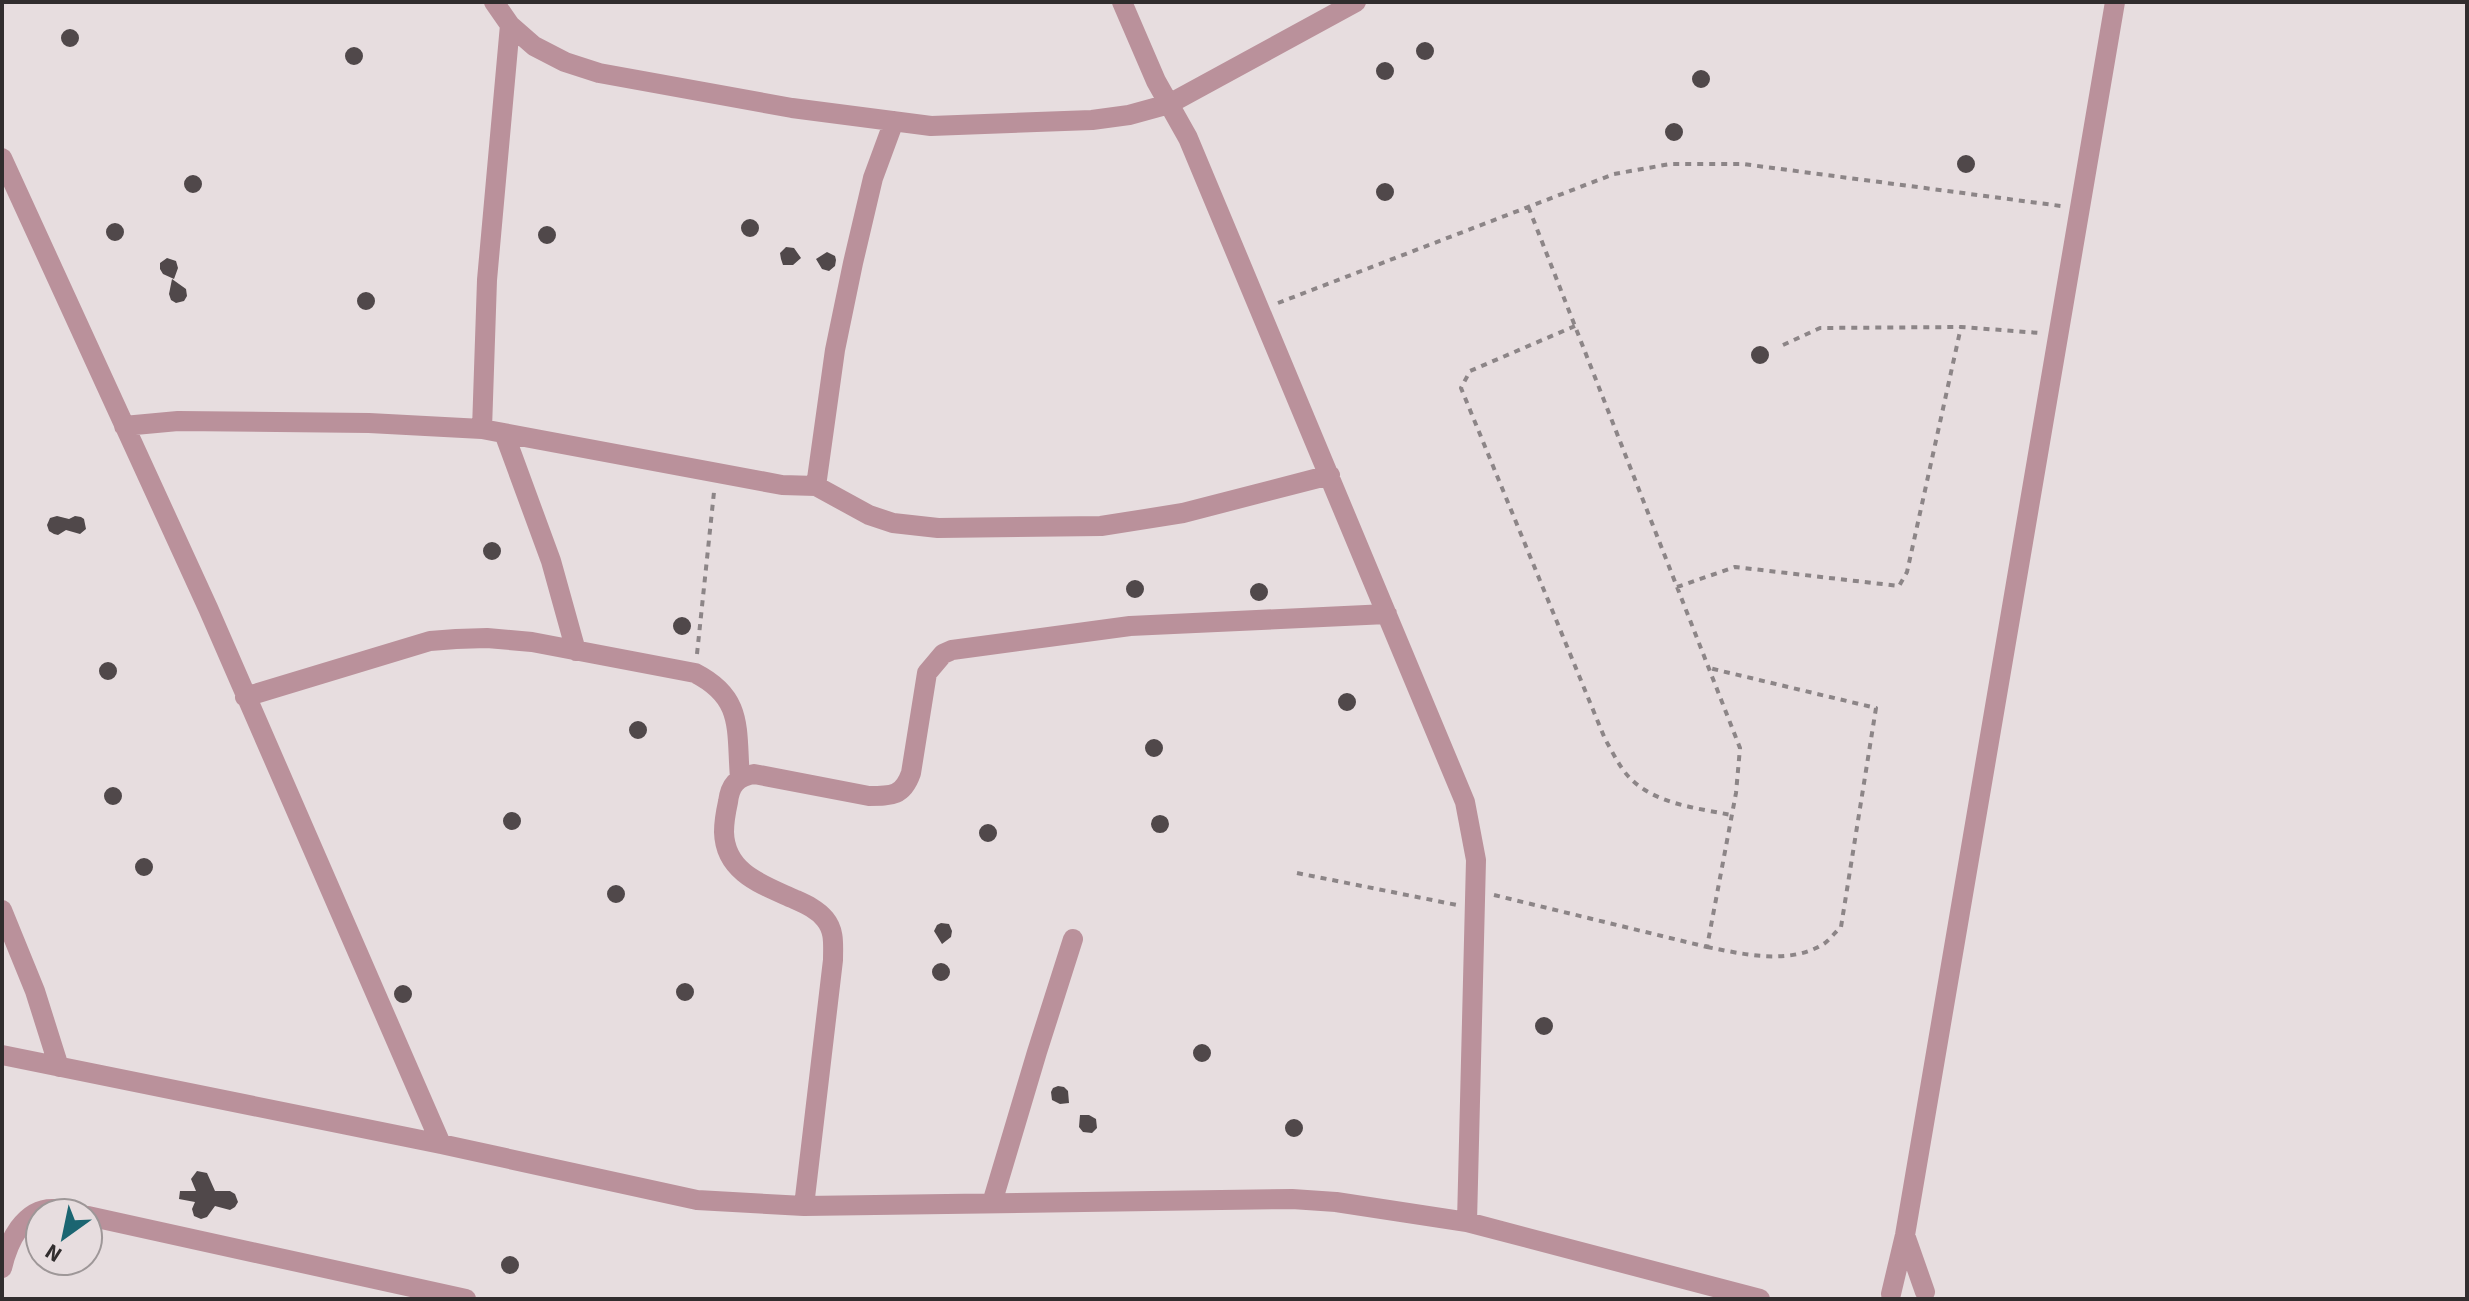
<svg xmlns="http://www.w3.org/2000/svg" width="2469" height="1301" font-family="'Source Sans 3',sans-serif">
<rect width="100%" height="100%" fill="#e7dddf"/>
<path fill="#50484a" d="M61 38a9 9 0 1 1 18 0a9 9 0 1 1-18 0Z
M1416 51a9 9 0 1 1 18 0a9 9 0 1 1-18 0Z
M345 56a9 9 0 1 1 18 0a9 9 0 1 1-18 0Z
M1376 71a9 9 0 1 1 18 0a9 9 0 1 1-18 0Z
M1692 79a9 9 0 1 1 18 0a9 9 0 1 1-18 0Z
M1665 132a9 9 0 1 1 18 0a9 9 0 1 1-18 0Z
M1957 164a9 9 0 1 1 18 0a9 9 0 1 1-18 0Z
M184 184a9 9 0 1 1 18 0a9 9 0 1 1-18 0Z
M1376 192a9 9 0 1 1 18 0a9 9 0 1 1-18 0Z
M741 228a9 9 0 1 1 18 0a9 9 0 1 1-18 0Z
M106 232a9 9 0 1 1 18 0a9 9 0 1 1-18 0Z
M538 235a9 9 0 1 1 18 0a9 9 0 1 1-18 0Z
M 786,247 L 794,248 L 801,258 L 793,265 L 783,265 L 781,259 L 780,253 Z
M 827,252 L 835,256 L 836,260 L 835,266 L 829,271 L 822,269 L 816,259 Z
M 167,258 L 176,261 L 178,268 L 174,279 L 163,274 L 160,269 L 160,263 Z
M 172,279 L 186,289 L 187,296 L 184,301 L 176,303 L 171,300 L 169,294 Z
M357 301a9 9 0 1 1 18 0a9 9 0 1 1-18 0Z
M1751 355a9 9 0 1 1 18 0a9 9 0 1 1-18 0Z
M 57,516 L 69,519 L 75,516 L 81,517 L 84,519 L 86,529 L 80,534 L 66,530 L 58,535 L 54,534 L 49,531 L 47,525 L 50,518 Z
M483 551a9 9 0 1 1 18 0a9 9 0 1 1-18 0Z
M1126 589a9 9 0 1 1 18 0a9 9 0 1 1-18 0Z
M1250 592a9 9 0 1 1 18 0a9 9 0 1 1-18 0Z
M673 626a9 9 0 1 1 18 0a9 9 0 1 1-18 0Z
M99 671a9 9 0 1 1 18 0a9 9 0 1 1-18 0Z
M1338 702a9 9 0 1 1 18 0a9 9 0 1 1-18 0Z
M629 730a9 9 0 1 1 18 0a9 9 0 1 1-18 0Z
M1145 748a9 9 0 1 1 18 0a9 9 0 1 1-18 0Z
M104 796a9 9 0 1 1 18 0a9 9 0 1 1-18 0Z
M503 821a9 9 0 1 1 18 0a9 9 0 1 1-18 0Z
M1151 824a9 9 0 1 1 18 0a9 9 0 1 1-18 0Z
M979 833a9 9 0 1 1 18 0a9 9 0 1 1-18 0Z
M135 867a9 9 0 1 1 18 0a9 9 0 1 1-18 0Z
M607 894a9 9 0 1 1 18 0a9 9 0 1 1-18 0Z
M 941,923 L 949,924 L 952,931 L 951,937 L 942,944 L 934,931 L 937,925 Z
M932 972a9 9 0 1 1 18 0a9 9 0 1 1-18 0Z
M676 992a9 9 0 1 1 18 0a9 9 0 1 1-18 0Z
M394 994a9 9 0 1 1 18 0a9 9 0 1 1-18 0Z
M1535 1026a9 9 0 1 1 18 0a9 9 0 1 1-18 0Z
M1193 1053a9 9 0 1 1 18 0a9 9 0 1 1-18 0Z
M 1058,1086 L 1064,1087 L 1068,1091 L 1069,1103 L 1060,1104 L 1052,1100 L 1051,1092 L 1053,1088 Z
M 1080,1115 L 1089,1115 L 1096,1119 L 1097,1128 L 1092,1133 L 1083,1132 L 1079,1127 Z
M1285 1128a9 9 0 1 1 18 0a9 9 0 1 1-18 0Z
M 197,1171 L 207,1173 L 215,1191 L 230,1191 L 235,1194 L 238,1202 L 235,1207 L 230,1210 L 215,1206 L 207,1217 L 201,1219 L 194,1216 L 192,1209 L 195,1202 L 179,1199 L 180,1191 L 196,1191 L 191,1179 Z
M501 1265a9 9 0 1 1 18 0a9 9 0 1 1-18 0Z"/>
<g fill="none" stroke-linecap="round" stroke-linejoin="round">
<path stroke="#8c8587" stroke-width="4" stroke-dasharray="6 6" stroke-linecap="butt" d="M 1278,303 L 1614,174 L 1670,164 L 1743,164 L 2061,206
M 1575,326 L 1470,371 L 1461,388 L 1605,739 C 1612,751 1619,766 1628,776 C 1653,804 1697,808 1731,815
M 1783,345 L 1820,328 L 1961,327
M 1677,587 L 1735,567 L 1899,586 L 1907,572 L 1961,327 L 2040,333
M 697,654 L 714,492
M 1297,873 L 1457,905
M 1494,895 L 1707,947 L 1736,793 L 1740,748 L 1528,206
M 1707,947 C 1743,954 1787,965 1822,945 C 1829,941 1835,932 1841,927 L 1876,708 L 1709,668"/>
<path stroke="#ba919b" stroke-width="20" d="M 494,2 L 510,25 L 534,46 L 565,62 L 599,73 L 792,108 L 931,126 L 1092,120 L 1129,115 L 1169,104 L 1356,2
M 1122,2 L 1156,81 L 1188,138 L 1465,802 L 1476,860 L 1467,1222
M 2,158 L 208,608 L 441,1144
M 124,426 L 178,421 L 369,423 L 482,429 L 782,485 L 816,486 L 869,515 L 893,523 L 938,528 L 1101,526 L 1183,513 L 1330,475
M 482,429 L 487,280 L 510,25
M 504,433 L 551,561 L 576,651
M 816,486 L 835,350 L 853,263 L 873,178 L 894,121
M 245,697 L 430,641 L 456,639 L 487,638 L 532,642 L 695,673 C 744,698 736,729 740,778
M 2,910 L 35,991 L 59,1067
M 2,1055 L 441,1144 L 697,1200 L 804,1206 L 1292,1199 L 1336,1202 L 1467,1222 L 1760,1299
M 992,1203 L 1037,1052 L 1073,939
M 804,1206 L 833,960 C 833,945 835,931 825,919 C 817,909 805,904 794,899 C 763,885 725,873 724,832 C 724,822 726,811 728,802 C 730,785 737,777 754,774 L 869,796 C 892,796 903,796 911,773 L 927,673 L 943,654 L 952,650 L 1130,626 L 1387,614
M 88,1216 L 466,1299
M 1905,1235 L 1925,1292
M 2,1268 C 8,1242 24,1207 55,1209 C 61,1209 68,1212 75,1213
M 1891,1294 L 1905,1235 L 2115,2"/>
</g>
<rect width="2469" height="1301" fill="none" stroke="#312d2e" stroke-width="8"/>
<g transform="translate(64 1237) rotate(213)"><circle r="38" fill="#e7dddf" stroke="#9e9798" stroke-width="2"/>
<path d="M0-6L14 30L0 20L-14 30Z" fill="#1b6571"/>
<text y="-12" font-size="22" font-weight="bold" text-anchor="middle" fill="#312d2e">N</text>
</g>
</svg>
